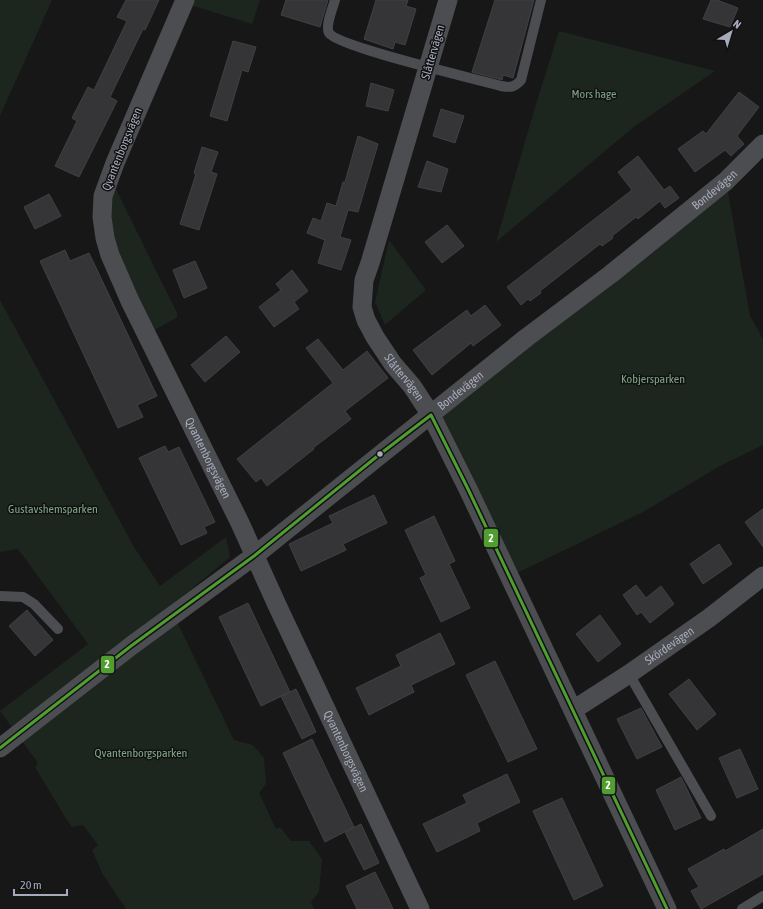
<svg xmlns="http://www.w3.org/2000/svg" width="763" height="909" font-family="'Asap Condensed',sans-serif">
<rect width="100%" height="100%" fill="#171718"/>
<path fill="#1d251f" d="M 0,0 L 52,0 L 0,116 Z
M 185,0 L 260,0 L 252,24 L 184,3 Z
M 559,31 L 715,71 L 635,126 L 496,242 L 535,107 Z
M 110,177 L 177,313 L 177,317 L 176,318 L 147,334 L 110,255 Z
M 726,181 L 750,316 L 763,339 L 763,445 L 720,466 L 643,512 L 509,577 L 431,415 Z
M 389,240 L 426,290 L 385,325 L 375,302 Z
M 0,300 L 134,547 L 160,586 L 226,537 L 230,557 L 170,607 L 234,740 L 253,745 L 264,758 L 266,784 L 259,793 L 276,829 L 280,827 L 291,841 L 309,841 L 322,859 L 319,892 L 311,902 L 314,909 L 126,909 L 102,873 L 92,850 L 98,845 L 83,825 L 72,827 L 65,817 L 35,767 L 38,763 L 0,711 L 88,644 L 18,549 L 0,552 Z"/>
<path fill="#353537" stroke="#404144" d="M 126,0 L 159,0 L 145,30 L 143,29 L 110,97 L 117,101 L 79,177 L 55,166 L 77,121 L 72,118 L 88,87 L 94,90 L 127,21 L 117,17 Z
M 286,0 L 328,0 L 320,27 L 281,15 Z
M 376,0 L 408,0 L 406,6 L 416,9 L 405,45 L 395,42 L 393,49 L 364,39 Z
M 495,0 L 534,0 L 513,78 L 503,75 L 502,80 L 472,72 Z
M 711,0 L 717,0 L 738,8 L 730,27 L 703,19 Z
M 233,41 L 256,47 L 248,72 L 242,70 L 227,121 L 210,116 Z
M 371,83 L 394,90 L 388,111 L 366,106 Z
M 739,92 L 759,107 L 737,136 L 744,144 L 731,156 L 725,150 L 695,172 L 678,149 L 703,131 L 706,134 Z
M 441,109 L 464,116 L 455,143 L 433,136 Z
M 358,136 L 378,144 L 358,212 L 348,210 L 340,237 L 351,240 L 341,270 L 318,263 L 325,240 L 307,233 L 313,218 L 321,221 L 327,203 L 336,206 L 343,182 L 345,182 Z
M 202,147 L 218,152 L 211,172 L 217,174 L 199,230 L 180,224 L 196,174 L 194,173 Z
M 638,156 L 664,190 L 670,186 L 679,198 L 665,208 L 660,201 L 638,219 L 636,217 L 612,236 L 613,238 L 602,246 L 600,244 L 540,291 L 541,293 L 530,301 L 528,299 L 521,305 L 507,287 L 632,190 L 618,172 Z
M 427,161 L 448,169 L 441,192 L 418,187 Z
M 49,194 L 61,216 L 35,229 L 24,207 Z
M 447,225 L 464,246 L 442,263 L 425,242 Z
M 65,250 L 70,261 L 89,253 L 157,396 L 137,405 L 143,417 L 118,428 L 40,261 Z
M 195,261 L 207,288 L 184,298 L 173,270 Z
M 292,270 L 308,291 L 294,302 L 299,309 L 274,327 L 259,307 L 281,290 L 276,284 Z
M 485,305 L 501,325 L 473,346 L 471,343 L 432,375 L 413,350 L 467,310 L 471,316 Z
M 226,336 L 240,352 L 205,382 L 191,365 Z
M 318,339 L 343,370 L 367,351 L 388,378 L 345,411 L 351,419 L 313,448 L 314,449 L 267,486 L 261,478 L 256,482 L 237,459 L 333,383 L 306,348 Z
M 165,446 L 168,452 L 179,447 L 215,522 L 204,527 L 207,533 L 181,545 L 139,458 Z
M 374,495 L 387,523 L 343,544 L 346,550 L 301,571 L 289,544 L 333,523 L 329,516 Z
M 763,509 L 763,547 L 745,522 Z
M 434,516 L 455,561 L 449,564 L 470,608 L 441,622 L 420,578 L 426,575 L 405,530 Z
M 719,544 L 732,564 L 703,584 L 690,564 Z
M 636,585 L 646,598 L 661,586 L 674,604 L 650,623 L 641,612 L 637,615 L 623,595 Z
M 248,603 L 290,692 L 261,706 L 219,617 Z
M 27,610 L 53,640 L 35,656 L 9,626 Z
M 600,615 L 621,644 L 598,662 L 576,634 Z
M 440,633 L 455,664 L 411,685 L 414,692 L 369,715 L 356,688 L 401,666 L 396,655 Z
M 495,661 L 537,749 L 508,762 L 466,675 Z
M 689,679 L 716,714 L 697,730 L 669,694 Z
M 296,689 L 316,732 L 302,739 L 281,696 Z
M 641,708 L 662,747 L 637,759 L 617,719 Z
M 312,739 L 354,827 L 325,842 L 283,753 Z
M 740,749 L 758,789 L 737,798 L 719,758 Z
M 507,774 L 520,802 L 477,823 L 480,831 L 437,852 L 423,824 L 467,803 L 463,795 Z
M 681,777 L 701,818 L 675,830 L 656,790 Z
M 562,798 L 603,886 L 574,900 L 533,811 Z
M 361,824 L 379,863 L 364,870 L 345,832 Z
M 763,829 L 763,874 L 701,909 L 691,891 L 699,887 L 688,869 L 724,849 L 725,851 Z
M 375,872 L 386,894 L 393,909 L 357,909 L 346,886 Z"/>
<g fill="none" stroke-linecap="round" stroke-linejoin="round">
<path stroke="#4b4d51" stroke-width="10" d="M 335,0 C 333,7 325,26 329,33 C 338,47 477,79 501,86 C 511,88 515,87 521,80 L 541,0
M 0,596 L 23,597 L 34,604 L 58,629
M 629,674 L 711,816
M 742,909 L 763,896"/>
<g stroke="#4b4d51" stroke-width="19">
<path id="s1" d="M 185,0 L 115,163 L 103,196 L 102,217 L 105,238 L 110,255 L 130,301 L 240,523 L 277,605 L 420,909"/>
<path id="s2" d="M 448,0 L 370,263 L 364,280 L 362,307 L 366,320 L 375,337 L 393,364 L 412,386 L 431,415 L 468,489 L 667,909"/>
<path id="s3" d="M 573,710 L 629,674 L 709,618 L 763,576"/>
<path id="s4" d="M 0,748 L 131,646 L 254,556 L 526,338 L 611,274 L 726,181 L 763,144"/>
</g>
<g stroke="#111114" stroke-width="6">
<path id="bus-1" d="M 431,415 L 468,489 L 667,909
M 0,748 L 131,646 L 254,556 L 380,454 L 431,415"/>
</g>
<use href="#bus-1" stroke="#509e2f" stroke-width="3"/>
</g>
<circle fill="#a7abb9" stroke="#111114" stroke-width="1.5" cx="380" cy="454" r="3.5"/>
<g text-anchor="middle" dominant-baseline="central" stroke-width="3" stroke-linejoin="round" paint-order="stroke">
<g font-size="12" fill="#a7abb9" stroke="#111114">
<text transform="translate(433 52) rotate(-74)">Slåttervägen</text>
<text transform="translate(122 149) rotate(-68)">Qvantenborgsvägen</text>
<text stroke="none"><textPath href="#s4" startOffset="907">Bondevägen</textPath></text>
<text stroke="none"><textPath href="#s2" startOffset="402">Slåttervägen</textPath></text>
<text stroke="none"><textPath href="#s4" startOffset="583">Bondevägen</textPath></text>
<text stroke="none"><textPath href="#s1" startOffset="498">Qvantenborgsvägen</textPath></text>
<text stroke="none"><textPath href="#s3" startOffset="116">Skördevägen</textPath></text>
<text stroke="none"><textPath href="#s1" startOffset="822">Qvantenborgsvägen</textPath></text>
</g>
<g font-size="12" fill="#7da682" stroke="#111114">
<text x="594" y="94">Mors hage</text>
<text x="653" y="379">Kobjersparken</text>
<text x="53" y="509">Gustavshemsparken</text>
<text x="141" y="753">Qvantenborgsparken</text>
</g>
</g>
<g stroke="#111114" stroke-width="1.5">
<rect x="483" y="528" width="16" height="20" rx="4" fill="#509e2f"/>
<rect x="100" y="655" width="15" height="19" rx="4" fill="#509e2f"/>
<rect x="601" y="776" width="15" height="19" rx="4" fill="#509e2f"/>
</g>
<g font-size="11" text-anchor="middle" font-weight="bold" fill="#fff">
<text x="491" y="542">2</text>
<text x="107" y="668">2</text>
<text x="608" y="789">2</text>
</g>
<g transform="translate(731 32) rotate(38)" stroke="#111114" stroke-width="3" paint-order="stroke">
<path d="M0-3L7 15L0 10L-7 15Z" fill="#a7abb9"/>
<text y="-6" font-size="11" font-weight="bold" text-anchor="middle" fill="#a7abb9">N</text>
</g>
<path d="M14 889v6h53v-6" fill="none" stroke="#a7abb9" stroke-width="2"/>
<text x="20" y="889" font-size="12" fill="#a7abb9" stroke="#111114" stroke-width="3" paint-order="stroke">20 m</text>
</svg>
